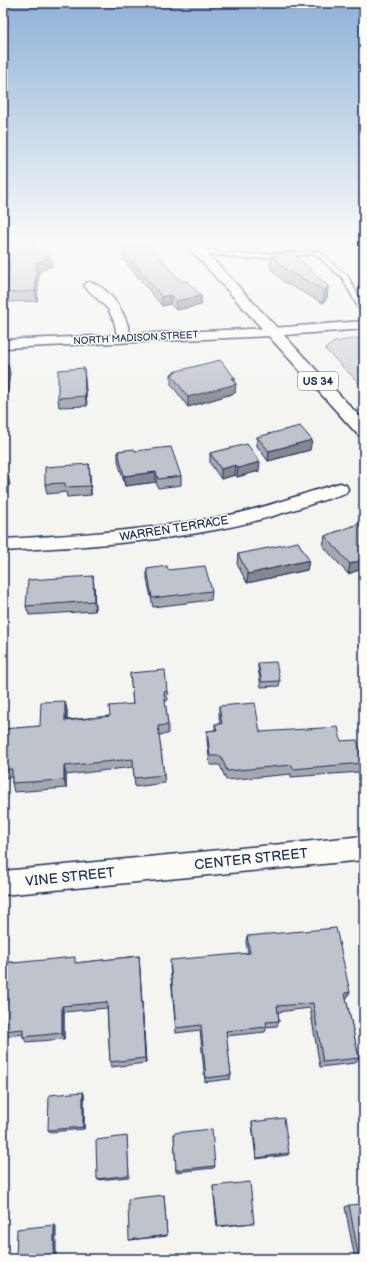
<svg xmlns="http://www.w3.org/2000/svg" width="367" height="1262" font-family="'Balsamiq Sans',sans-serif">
<rect width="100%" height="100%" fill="#f4f4f1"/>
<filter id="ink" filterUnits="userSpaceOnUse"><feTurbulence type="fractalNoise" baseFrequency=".025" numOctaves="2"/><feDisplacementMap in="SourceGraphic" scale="8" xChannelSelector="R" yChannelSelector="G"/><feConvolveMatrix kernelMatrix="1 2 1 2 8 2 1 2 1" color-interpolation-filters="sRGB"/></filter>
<g filter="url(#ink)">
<path fill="#d4d6db" stroke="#78829c" d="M 364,337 L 364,388 L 325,349 L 334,342 Z"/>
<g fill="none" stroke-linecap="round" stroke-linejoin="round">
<g stroke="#1b2f5e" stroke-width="3">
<path id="service" d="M 199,249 L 246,255 L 319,251 L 338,269 L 347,275 L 364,307 L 364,315 L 361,313 L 342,277 L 334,271 L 316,254 L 246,259 L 197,252 L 196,251 Z"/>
</g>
<g stroke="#1b2f5e" stroke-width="3">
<path id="minor" d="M 90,282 C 110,287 127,315 130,334 L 272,328 L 364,321 L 364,329 L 272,336 L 3,348 L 3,340 L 117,335 L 114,321 L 108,309 L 84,286 L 86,283 Z
M 340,483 L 346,485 L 348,489 L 346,493 C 305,506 263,521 220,529 C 149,543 76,547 3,551 L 3,539 C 76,535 148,530 220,517 C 261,510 300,494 340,483 Z
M 364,836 L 364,860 L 3,895 L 3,871 Z"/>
</g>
<g stroke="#1b2f5e" stroke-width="3">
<path id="primary" d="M 182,240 L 195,240 L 364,421 L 364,436 L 358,435 Z"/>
</g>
<use href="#service" fill="#fdfcf7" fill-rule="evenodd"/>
<use href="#minor" fill="#fdfcf7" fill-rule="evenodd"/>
<use href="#primary" fill="#fdfcf7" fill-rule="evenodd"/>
</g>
<path fill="#a4a8af" stroke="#1b2f5e" d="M 239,240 L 268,240 L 240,241 Z
M 123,250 L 201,296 L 201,305 L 176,310 L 170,304 L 162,306 L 123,259 Z
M 3,255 L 52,266 L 39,271 L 37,301 L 8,302 L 6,293 L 9,270 L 3,266 Z
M 272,256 L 328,286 L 327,298 L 323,303 L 284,282 L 270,268 Z
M 3,364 L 8,364 L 10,373 L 7,395 L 3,395 Z
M 173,372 L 235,378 L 235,393 L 188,407 L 171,384 L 171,374 L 173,374 Z
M 85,378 L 87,406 L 59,407 L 58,398 Z
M 257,437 L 310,450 L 268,461 L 257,446 Z
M 118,451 L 135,451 L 181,476 L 181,485 L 158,488 L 156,482 L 125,486 L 118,461 Z
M 210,453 L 259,471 L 237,477 L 235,475 L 221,479 L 210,463 Z
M 89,464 L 91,495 L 67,497 L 66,492 L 47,494 L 45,484 Z
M 364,522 L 364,568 L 348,574 L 323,546 L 325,536 Z
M 238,554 L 309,560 L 307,570 L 247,583 L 237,564 Z
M 147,569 L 168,570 L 212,591 L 211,600 L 153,607 L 147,579 Z
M 94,586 L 95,611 L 29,615 L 26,606 Z
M 258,663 L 280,681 L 279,686 L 261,687 L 258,668 Z
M 130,673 L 167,691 L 168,700 L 165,701 L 168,725 L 168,734 L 159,735 L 165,783 L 135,787 L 133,767 L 66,775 L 66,788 L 14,792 L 12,783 L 12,777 L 3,778 L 3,714 L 6,722 L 6,729 L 40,726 L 67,710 L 67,720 L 110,716 L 133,704 Z
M 219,706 L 260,732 L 341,741 L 363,763 L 360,772 L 291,777 L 291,774 L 226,780 L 220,765 L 210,765 L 207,740 L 207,731 L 215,730 L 215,724 L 220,724 L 219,715 Z
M 247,936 L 350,992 L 347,998 L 346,998 L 359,1058 L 355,1063 L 320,1067 L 310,1008 L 278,1012 L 279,1021 L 277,1026 L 267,1027 L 265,1032 L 226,1036 L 231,1075 L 230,1079 L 205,1082 L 200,1030 L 176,1033 L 170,966 L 248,953 L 246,942 Z
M 139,956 L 146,1063 L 111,1067 L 110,1062 L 107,1008 L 64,1012 L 64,1039 L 26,1042 L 23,1037 L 23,1034 L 3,1037 L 3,963 L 13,962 L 14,963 L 76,963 Z
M 84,1094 L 84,1129 L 50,1132 L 48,1130 Z
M 252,1122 L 289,1153 L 288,1155 L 256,1159 L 252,1124 Z
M 174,1133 L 215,1166 L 214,1168 L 176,1172 Z
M 127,1138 L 129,1177 L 98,1180 L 97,1179 Z
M 213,1186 L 254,1223 L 253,1223 L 217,1227 Z
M 164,1195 L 167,1236 L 130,1240 L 129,1240 Z
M 349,1205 L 364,1259 L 355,1259 L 345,1207 Z"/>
<path fill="#86888f" stroke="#1b2f5e" d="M 51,257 L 52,266 L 39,271 L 37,301 L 35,291 L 37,262 Z
M 328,286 L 327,298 L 323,303 L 325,291 Z
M 170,295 L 170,304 L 162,306 L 162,297 Z
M 201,296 L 201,305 L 176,310 L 176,301 Z
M 8,364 L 10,373 L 7,395 L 6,385 Z
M 84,368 L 85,378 L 87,406 L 85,396 Z
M 232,378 L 235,378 L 234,384 L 236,384 L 235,393 L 188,407 L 188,397 Z
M 312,440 L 310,450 L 268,461 L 269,451 Z
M 260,462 L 259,471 L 237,477 L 238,468 Z
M 89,464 L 90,474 L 91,495 L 90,486 Z
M 236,465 L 235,475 L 221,479 L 221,469 Z
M 156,472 L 156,482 L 125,486 L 124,476 Z
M 8,475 L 10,485 L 3,489 L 3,478 Z
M 364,559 L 364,568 L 348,574 L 350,564 Z
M 309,560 L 307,570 L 247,583 L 248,574 Z
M 93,576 L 94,586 L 95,611 L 94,601 Z
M 65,701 L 67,710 L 67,729 L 65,721 Z
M 3,713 L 6,722 L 5,738 L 3,731 Z
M 64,766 L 66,775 L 66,788 L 64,780 Z
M 139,956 L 139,963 L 146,1063 L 145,1058 Z
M 62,1006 L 64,1012 L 64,1039 L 62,1033 Z
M 83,1092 L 84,1094 L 84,1129 L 83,1127 Z
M 54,1225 L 56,1226 L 56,1259 L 54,1259 Z"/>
<path fill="#bfc3cc" stroke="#1b2f5e" d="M 133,241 L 148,244 L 182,282 L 187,281 L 201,296 L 176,301 L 170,295 L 162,297 L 123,250 Z
M 32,245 L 51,257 L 37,262 L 35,291 L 6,293 L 10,263 L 3,259 L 3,255 Z
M 292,252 L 328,286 L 325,291 L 286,270 L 272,256 Z
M 220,360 L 235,378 L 232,378 L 236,384 L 188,397 L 171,374 L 174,374 L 173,372 Z
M 3,364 L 8,364 L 6,385 L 3,386 Z
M 84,368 L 85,396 L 58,398 L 58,370 Z
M 300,426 L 312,440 L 269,451 L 257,437 Z
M 247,444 L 260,462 L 238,468 L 236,465 L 221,469 L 210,453 Z
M 171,447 L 181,476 L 158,479 L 156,472 L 124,476 L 118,451 L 134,449 L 135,451 Z
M 89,464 L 90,486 L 65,487 L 65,483 L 45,484 L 45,467 Z
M 3,471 L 8,475 L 3,478 Z
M 364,522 L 364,559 L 350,564 L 325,536 Z
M 298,542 L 309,560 L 248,574 L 238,554 Z
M 167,566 L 168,570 L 205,566 L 212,591 L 152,598 L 147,569 Z
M 93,576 L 94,601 L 26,606 L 28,580 Z
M 276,662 L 280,681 L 262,682 L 258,663 Z
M 165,670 L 167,691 L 164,692 L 168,725 L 158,726 L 164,775 L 134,778 L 133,759 L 64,766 L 64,780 L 12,783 L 12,769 L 3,770 L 3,729 L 40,726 L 41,702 L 65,701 L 65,721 L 110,716 L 109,706 L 133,704 L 130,673 Z
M 255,703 L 260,732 L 338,727 L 341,741 L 357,740 L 363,763 L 293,769 L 292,765 L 227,771 L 221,756 L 210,756 L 207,731 L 217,730 L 215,724 L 222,724 L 219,706 Z
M 336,928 L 350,992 L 345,993 L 359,1058 L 323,1062 L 313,1003 L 277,1006 L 279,1021 L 266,1022 L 267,1027 L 226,1031 L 231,1075 L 206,1078 L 201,1025 L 176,1028 L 170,960 L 250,953 L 247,936 Z
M 139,956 L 145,1058 L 110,1062 L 107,1002 L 62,1006 L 62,1033 L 23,1037 L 23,1029 L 3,1031 L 3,963 L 13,962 L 13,963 L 75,957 L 75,963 Z
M 83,1092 L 83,1127 L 48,1130 L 49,1095 Z
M 284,1118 L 289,1153 L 257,1158 L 252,1122 Z
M 212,1129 L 215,1166 L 176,1170 L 174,1133 Z
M 127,1136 L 129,1175 L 97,1179 L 96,1140 Z
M 250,1182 L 254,1223 L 218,1226 L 213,1186 Z
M 164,1195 L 167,1235 L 129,1240 L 128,1199 Z
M 364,1204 L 364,1259 L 359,1259 L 349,1205 Z
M 54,1225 L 54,1259 L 16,1259 L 17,1229 Z"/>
</g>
<linearGradient id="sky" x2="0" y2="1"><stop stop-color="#8fb2d8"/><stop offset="0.58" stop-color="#fafaf9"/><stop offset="1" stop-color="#fafaf9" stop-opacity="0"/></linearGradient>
<rect width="367" height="416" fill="url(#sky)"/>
<g text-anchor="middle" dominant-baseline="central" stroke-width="3" stroke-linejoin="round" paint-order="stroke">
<g font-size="10" fill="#1b2f5e" stroke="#fdfcf7">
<text transform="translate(136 338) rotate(-3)">NORTH MADISON STREET</text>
</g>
<rect fill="#fdfcf7" stroke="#5f6c8c" stroke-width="1" x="298" y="372" width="40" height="18" rx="3"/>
<g font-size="11" font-weight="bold" fill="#1b2f5e">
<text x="318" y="381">US 34</text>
</g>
<g font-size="12" fill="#1b2f5e" stroke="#fdfcf7">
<text transform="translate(174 529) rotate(-9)">WARREN TERRACE</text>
</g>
<g font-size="14" fill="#1b2f5e" stroke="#fdfcf7">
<text transform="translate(251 859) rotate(-6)">CENTER STREET</text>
<text transform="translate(70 877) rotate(-6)">VINE STREET</text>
</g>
</g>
<rect width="367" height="1262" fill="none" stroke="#fdfcf7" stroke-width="16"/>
<rect x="8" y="8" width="351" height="1246" fill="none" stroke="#1b2f5e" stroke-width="1.5" filter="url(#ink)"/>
</svg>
